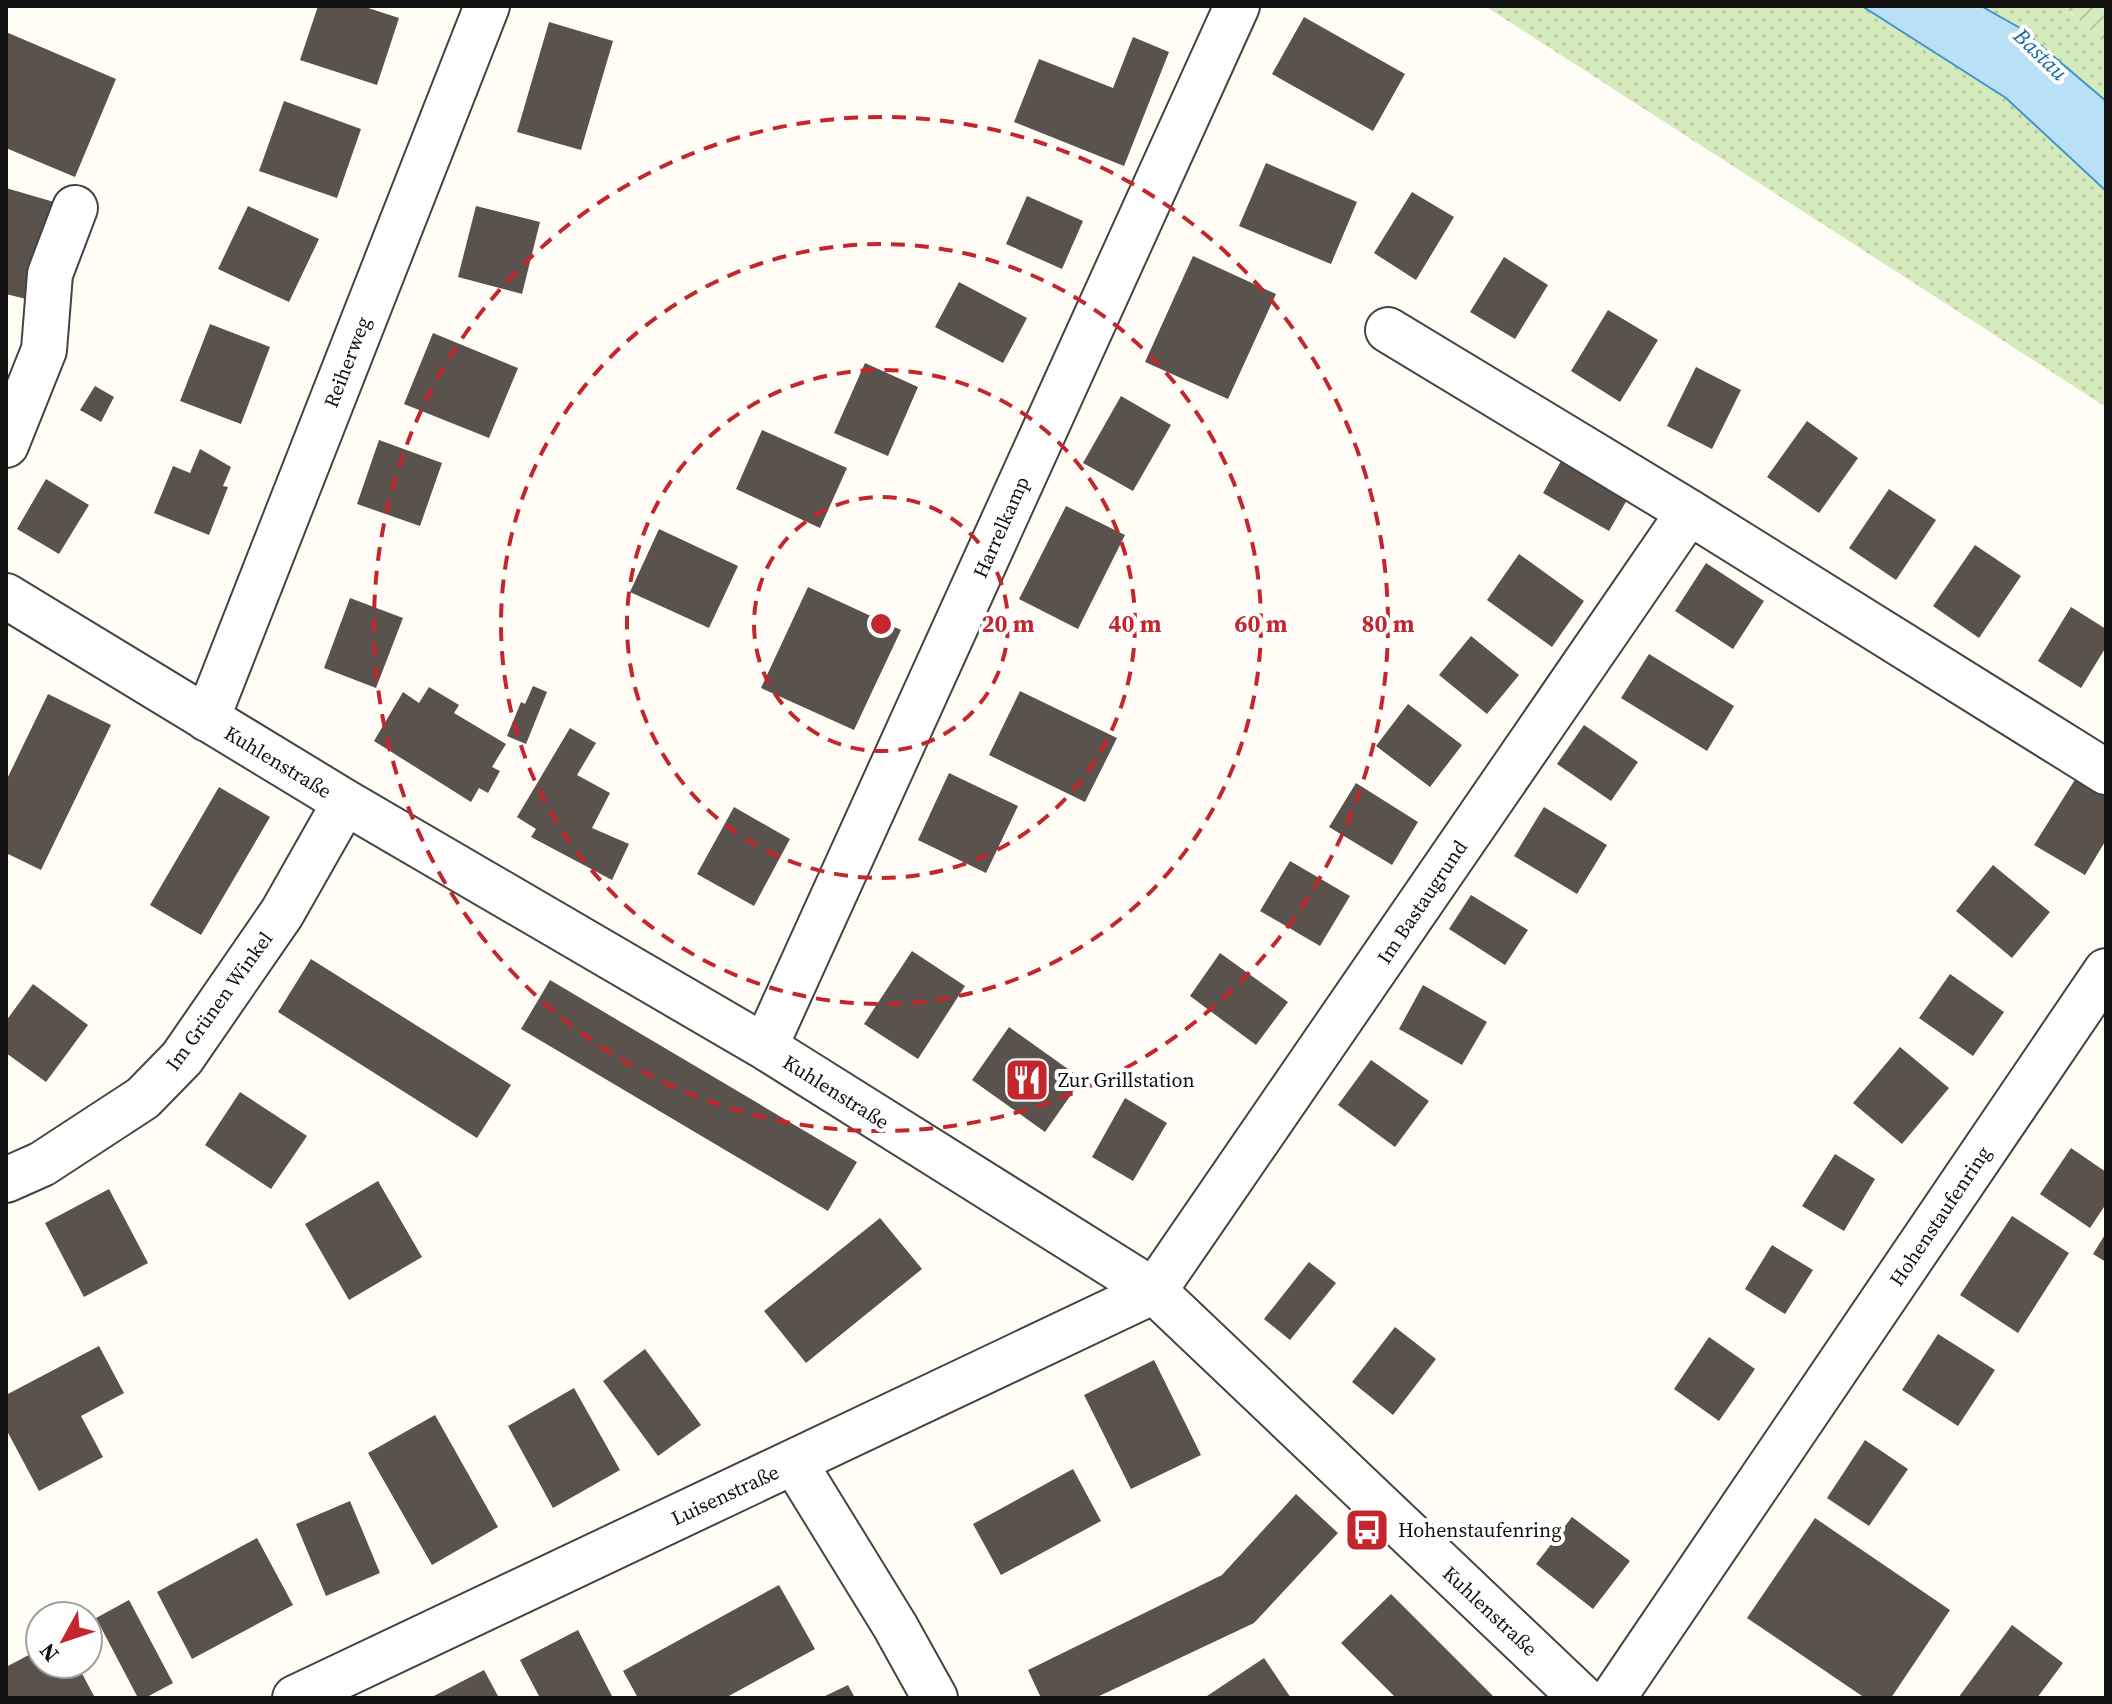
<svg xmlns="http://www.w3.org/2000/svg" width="2112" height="1704" font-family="'Source Serif 4',serif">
<defs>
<pattern id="grass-dots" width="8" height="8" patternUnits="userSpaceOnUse" patternTransform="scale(2)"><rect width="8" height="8" fill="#d5ebbd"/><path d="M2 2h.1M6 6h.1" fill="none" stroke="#b6c8a1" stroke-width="1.8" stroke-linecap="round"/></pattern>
<pattern id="garden-furrows" width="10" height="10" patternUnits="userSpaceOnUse" patternTransform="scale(2)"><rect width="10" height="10" fill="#d5ebbd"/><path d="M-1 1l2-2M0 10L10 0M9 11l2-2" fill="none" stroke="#b6c8a1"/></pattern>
</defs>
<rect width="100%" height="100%" fill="#fffdf5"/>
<path fill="url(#grass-dots)" d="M 1485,6 L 1862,6 L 1884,18 L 2006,98 L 2106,191 L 2106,407 Z
M 1981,6 L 2063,6 L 2106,44 L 2106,101 L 2020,28 Z"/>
<path fill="url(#garden-furrows)" d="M 2063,6 L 2106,6 L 2106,44 Z"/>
<path fill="#b9e0f7" stroke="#3f96cf" stroke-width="2" d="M 1862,6 L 1981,6 L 2020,28 L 2106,101 L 2106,191 L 2006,98 Z"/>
<path fill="#5a524d" d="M 318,6 L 362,6 L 399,18 L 377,85 L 300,60 Z
M 1304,17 L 1405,74 L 1373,131 L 1272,74 Z
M 549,22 L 613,41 L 581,150 L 517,132 Z
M 6,32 L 116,79 L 75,177 L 6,148 Z
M 1133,37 L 1169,52 L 1124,166 L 1014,122 L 1039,59 L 1113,88 Z
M 284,101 L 361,129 L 337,198 L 259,171 Z
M 1266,163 L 1357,202 L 1331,264 L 1239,226 Z
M 6,188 L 54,202 L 26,299 L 6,294 Z
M 1412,192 L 1454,217 L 1416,280 L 1374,253 Z
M 1027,196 L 1083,221 L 1062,269 L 1006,244 Z
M 248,206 L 319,239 L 289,302 L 218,269 Z
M 476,206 L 540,222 L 522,294 L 458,277 Z
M 1193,256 L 1276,294 L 1228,399 L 1145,362 Z
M 1504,257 L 1548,285 L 1515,339 L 1470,312 Z
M 959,282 L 1027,318 L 1003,363 L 935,327 Z
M 1608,310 L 1658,340 L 1620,402 L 1571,371 Z
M 210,324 L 270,347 L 241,424 L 180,401 Z
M 433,333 L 518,368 L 489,438 L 404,404 Z
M 865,363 L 918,387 L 888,456 L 834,433 Z
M 1696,367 L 1741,390 L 1712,449 L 1667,426 Z
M 95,386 L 114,397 L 101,422 L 80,410 Z
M 1121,396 L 1171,425 L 1133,491 L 1083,463 Z
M 1807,421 L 1858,458 L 1819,513 L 1767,477 Z
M 762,430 L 847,468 L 820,528 L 736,489 Z
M 379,440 L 442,463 L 420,526 L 357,504 Z
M 200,449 L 231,467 L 223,486 L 228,487 L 209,535 L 154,513 L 173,466 L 190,473 Z
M 1565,454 L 1631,493 L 1609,531 L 1543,493 Z
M 46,479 L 89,505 L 59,554 L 17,529 Z
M 1889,489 L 1936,520 L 1896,580 L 1849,548 Z
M 1066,506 L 1125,535 L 1078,629 L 1019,599 Z
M 659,529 L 738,566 L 709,628 L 630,592 Z
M 1975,545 L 2021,576 L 1979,638 L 1933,606 Z
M 1519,554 L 1584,601 L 1552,647 L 1487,600 Z
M 1706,563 L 1764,601 L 1733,649 L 1675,611 Z
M 808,587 L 901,630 L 854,730 L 761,688 Z
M 350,598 L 403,618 L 376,688 L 324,668 Z
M 2071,607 L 2106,629 L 2106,647 L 2081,688 L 2038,661 Z
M 1471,636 L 1519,675 L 1487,714 L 1439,675 Z
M 1649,654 L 1734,706 L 1707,751 L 1621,698 Z
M 533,686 L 547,692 L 526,744 L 507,736 L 521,702 L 525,704 Z
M 429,687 L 459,705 L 454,713 L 506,744 L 492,767 L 500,771 L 488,793 L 479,788 L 471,802 L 374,741 L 403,692 L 419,703 Z
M 1020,691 L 1117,738 L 1085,802 L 989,755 Z
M 48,694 L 111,725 L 41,870 L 6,853 L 6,781 Z
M 1408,704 L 1462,745 L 1430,787 L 1376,746 Z
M 1584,725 L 1638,762 L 1611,801 L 1557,764 Z
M 570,728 L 596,743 L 577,775 L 610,793 L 592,828 L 629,844 L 612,880 L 531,837 L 536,829 L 517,817 Z
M 949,773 L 1018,806 L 986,873 L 918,840 Z
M 2076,778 L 2106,797 L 2106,840 L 2085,875 L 2034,845 Z
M 1356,783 L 1418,822 L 1392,865 L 1329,827 Z
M 219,787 L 270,817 L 201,935 L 150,905 Z
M 734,807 L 790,839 L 754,906 L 697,874 Z
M 1544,807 L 1607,845 L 1577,894 L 1514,856 Z
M 1290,861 L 1350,896 L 1320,946 L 1260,911 Z
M 1993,865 L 2050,912 L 2012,958 L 1956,911 Z
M 1471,895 L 1528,930 L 1505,965 L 1449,929 Z
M 912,951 L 965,986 L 918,1059 L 864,1024 Z
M 1220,953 L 1288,1002 L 1256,1045 L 1190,996 Z
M 311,959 L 511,1085 L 477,1138 L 278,1012 Z
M 1950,974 L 2004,1012 L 1973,1056 L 1919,1018 Z
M 550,980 L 857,1162 L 828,1211 L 521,1029 Z
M 33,984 L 88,1025 L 46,1082 L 6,1053 L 6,1021 Z
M 1423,985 L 1487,1022 L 1462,1065 L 1399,1029 Z
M 1009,1027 L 1082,1079 L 1045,1132 L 972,1080 Z
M 1900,1047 L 1949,1088 L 1902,1144 L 1853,1103 Z
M 1371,1060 L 1429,1101 L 1395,1147 L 1338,1105 Z
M 240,1092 L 307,1136 L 271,1189 L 205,1145 Z
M 1125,1098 L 1167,1123 L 1133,1181 L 1092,1157 Z
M 2071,1148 L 2106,1172 L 2106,1204 L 2090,1228 L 2040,1194 Z
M 1835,1154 L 1875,1179 L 1844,1231 L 1802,1206 Z
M 378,1181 L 422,1257 L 349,1300 L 305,1224 Z
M 109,1189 L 148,1263 L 84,1297 L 45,1223 Z
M 2012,1216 L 2069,1253 L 2018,1333 L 1960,1295 Z
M 880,1218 L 922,1269 L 806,1363 L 764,1311 Z
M 2106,1233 L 2106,1262 L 2093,1254 Z
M 1772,1245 L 1813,1270 L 1785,1314 L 1745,1289 Z
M 1309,1262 L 1336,1283 L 1290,1340 L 1264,1319 Z
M 1395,1327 L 1436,1359 L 1393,1415 L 1352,1382 Z
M 1938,1334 L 1995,1370 L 1958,1426 L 1902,1390 Z
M 1709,1337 L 1755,1369 L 1719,1421 L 1674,1389 Z
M 99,1346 L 124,1393 L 81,1416 L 103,1457 L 39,1491 L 6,1429 L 6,1395 Z
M 645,1349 L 701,1425 L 658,1456 L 603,1381 Z
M 1154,1360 L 1201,1455 L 1131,1489 L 1084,1395 Z
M 574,1388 L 620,1470 L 553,1508 L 508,1426 Z
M 435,1415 L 498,1527 L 432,1565 L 368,1453 Z
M 1865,1440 L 1908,1469 L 1869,1526 L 1827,1498 Z
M 1073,1469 L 1101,1521 L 1001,1575 L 973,1524 Z
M 1296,1494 L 1338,1533 L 1254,1623 L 1095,1698 L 1041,1698 L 1028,1670 L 1222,1575 Z
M 350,1501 L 380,1573 L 326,1596 L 296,1524 Z
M 1572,1517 L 1630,1561 L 1593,1609 L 1536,1564 Z
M 1815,1518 L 1950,1610 L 1891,1698 L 1865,1698 L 1747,1618 Z
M 257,1538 L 293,1605 L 192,1659 L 157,1592 Z
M 779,1585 L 815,1649 L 725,1698 L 638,1698 L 623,1671 Z
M 1391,1594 L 1495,1698 L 1396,1698 L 1341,1643 Z
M 129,1600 L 173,1683 L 145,1698 L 138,1698 L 96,1618 Z
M 2012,1625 L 2063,1663 L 2037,1698 L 1958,1698 Z
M 578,1630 L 613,1698 L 540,1698 L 520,1660 Z
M 40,1649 L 40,1664 L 77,1664 L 95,1698 L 6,1698 L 6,1667 Z
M 1264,1658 L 1291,1698 L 1204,1698 Z
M 484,1670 L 499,1698 L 430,1698 Z
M 848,1685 L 855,1698 L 821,1698 Z"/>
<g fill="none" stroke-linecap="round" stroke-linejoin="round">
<g stroke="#444" stroke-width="48">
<path id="minor" d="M 1388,330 L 1689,512 L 2106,772
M 6,445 L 44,350 L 50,274 L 75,208
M 6,596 L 345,802 L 765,1047 L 1154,1291 L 1582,1698
M 207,719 L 487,6
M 765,1047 L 1237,6
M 6,1180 L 42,1164 L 143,1098 L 182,1058 L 282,913 L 345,802
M 794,1462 L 895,1626 L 935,1698
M 295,1698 L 1154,1291 L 1689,512
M 1613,1698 L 2106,971"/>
</g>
<use href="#minor" stroke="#fff" stroke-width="44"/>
</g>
<g fill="none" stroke="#c4262e" stroke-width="4" stroke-dasharray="14 10">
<circle cx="881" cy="624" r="127"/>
<circle cx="881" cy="624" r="254"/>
<circle cx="881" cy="624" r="380"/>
<circle cx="881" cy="624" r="507"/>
</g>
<defs>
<g id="restaurant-square" transform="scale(2.3)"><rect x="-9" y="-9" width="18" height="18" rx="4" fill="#c4262e" stroke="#fff"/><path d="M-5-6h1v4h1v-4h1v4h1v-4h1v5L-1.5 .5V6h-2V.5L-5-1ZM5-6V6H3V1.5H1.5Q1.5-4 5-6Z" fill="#fff"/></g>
<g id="bus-square" transform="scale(2.3)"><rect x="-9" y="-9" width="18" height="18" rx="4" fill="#c4262e" stroke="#fff"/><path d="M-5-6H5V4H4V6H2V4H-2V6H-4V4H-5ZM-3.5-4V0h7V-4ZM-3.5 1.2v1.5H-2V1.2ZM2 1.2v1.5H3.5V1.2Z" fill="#fff"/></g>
</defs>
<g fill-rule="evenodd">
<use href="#restaurant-square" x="1027" y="1080"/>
<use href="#bus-square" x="1367" y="1530"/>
</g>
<g text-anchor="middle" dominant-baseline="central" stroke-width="8" stroke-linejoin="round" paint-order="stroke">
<g font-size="20" fill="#111" stroke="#fff">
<text transform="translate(347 362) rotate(-69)">Reiherweg</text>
<text transform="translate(1001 527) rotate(-66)">Harrelkamp</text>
<text transform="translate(278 762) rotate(31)">Kuhlenstraße</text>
<text transform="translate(1422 902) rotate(-56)">Im Bastaugrund</text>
<text transform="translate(219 1001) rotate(-54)">Im Grünen Winkel</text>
<text transform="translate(836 1092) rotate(32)">Kuhlenstraße</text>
<text transform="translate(1940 1216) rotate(-56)">Hohenstaufenring</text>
<text transform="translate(725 1495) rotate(-25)">Luisenstraße</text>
<text transform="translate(1490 1611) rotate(43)">Kuhlenstraße</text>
</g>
<g font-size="20" fill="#111" stroke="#fff" text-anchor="start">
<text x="1058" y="1080">Zur Grillstation</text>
<text x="1398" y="1530">Hohenstaufenring</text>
</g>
<g font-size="22" font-style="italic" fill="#1768a6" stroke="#fff">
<text transform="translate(2041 54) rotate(44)">Bastau</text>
</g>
</g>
<circle cx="881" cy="624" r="12" fill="#c4262e" stroke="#fff" stroke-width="4"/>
<g font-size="24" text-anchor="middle" font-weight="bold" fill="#c4262e" stroke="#fff" stroke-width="8" stroke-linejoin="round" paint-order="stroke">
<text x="1008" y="632">20 m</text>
<text x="1135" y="632">40 m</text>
<text x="1261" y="632">60 m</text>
<text x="1388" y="632">80 m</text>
</g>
<rect width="2112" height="1704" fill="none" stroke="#111111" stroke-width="16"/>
<g transform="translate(64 1640) rotate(230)"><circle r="38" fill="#ffffff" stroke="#a0a0a0" stroke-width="2"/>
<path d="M0-6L14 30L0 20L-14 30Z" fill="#c4262e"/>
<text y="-12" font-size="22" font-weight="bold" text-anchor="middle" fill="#111111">N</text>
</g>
</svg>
